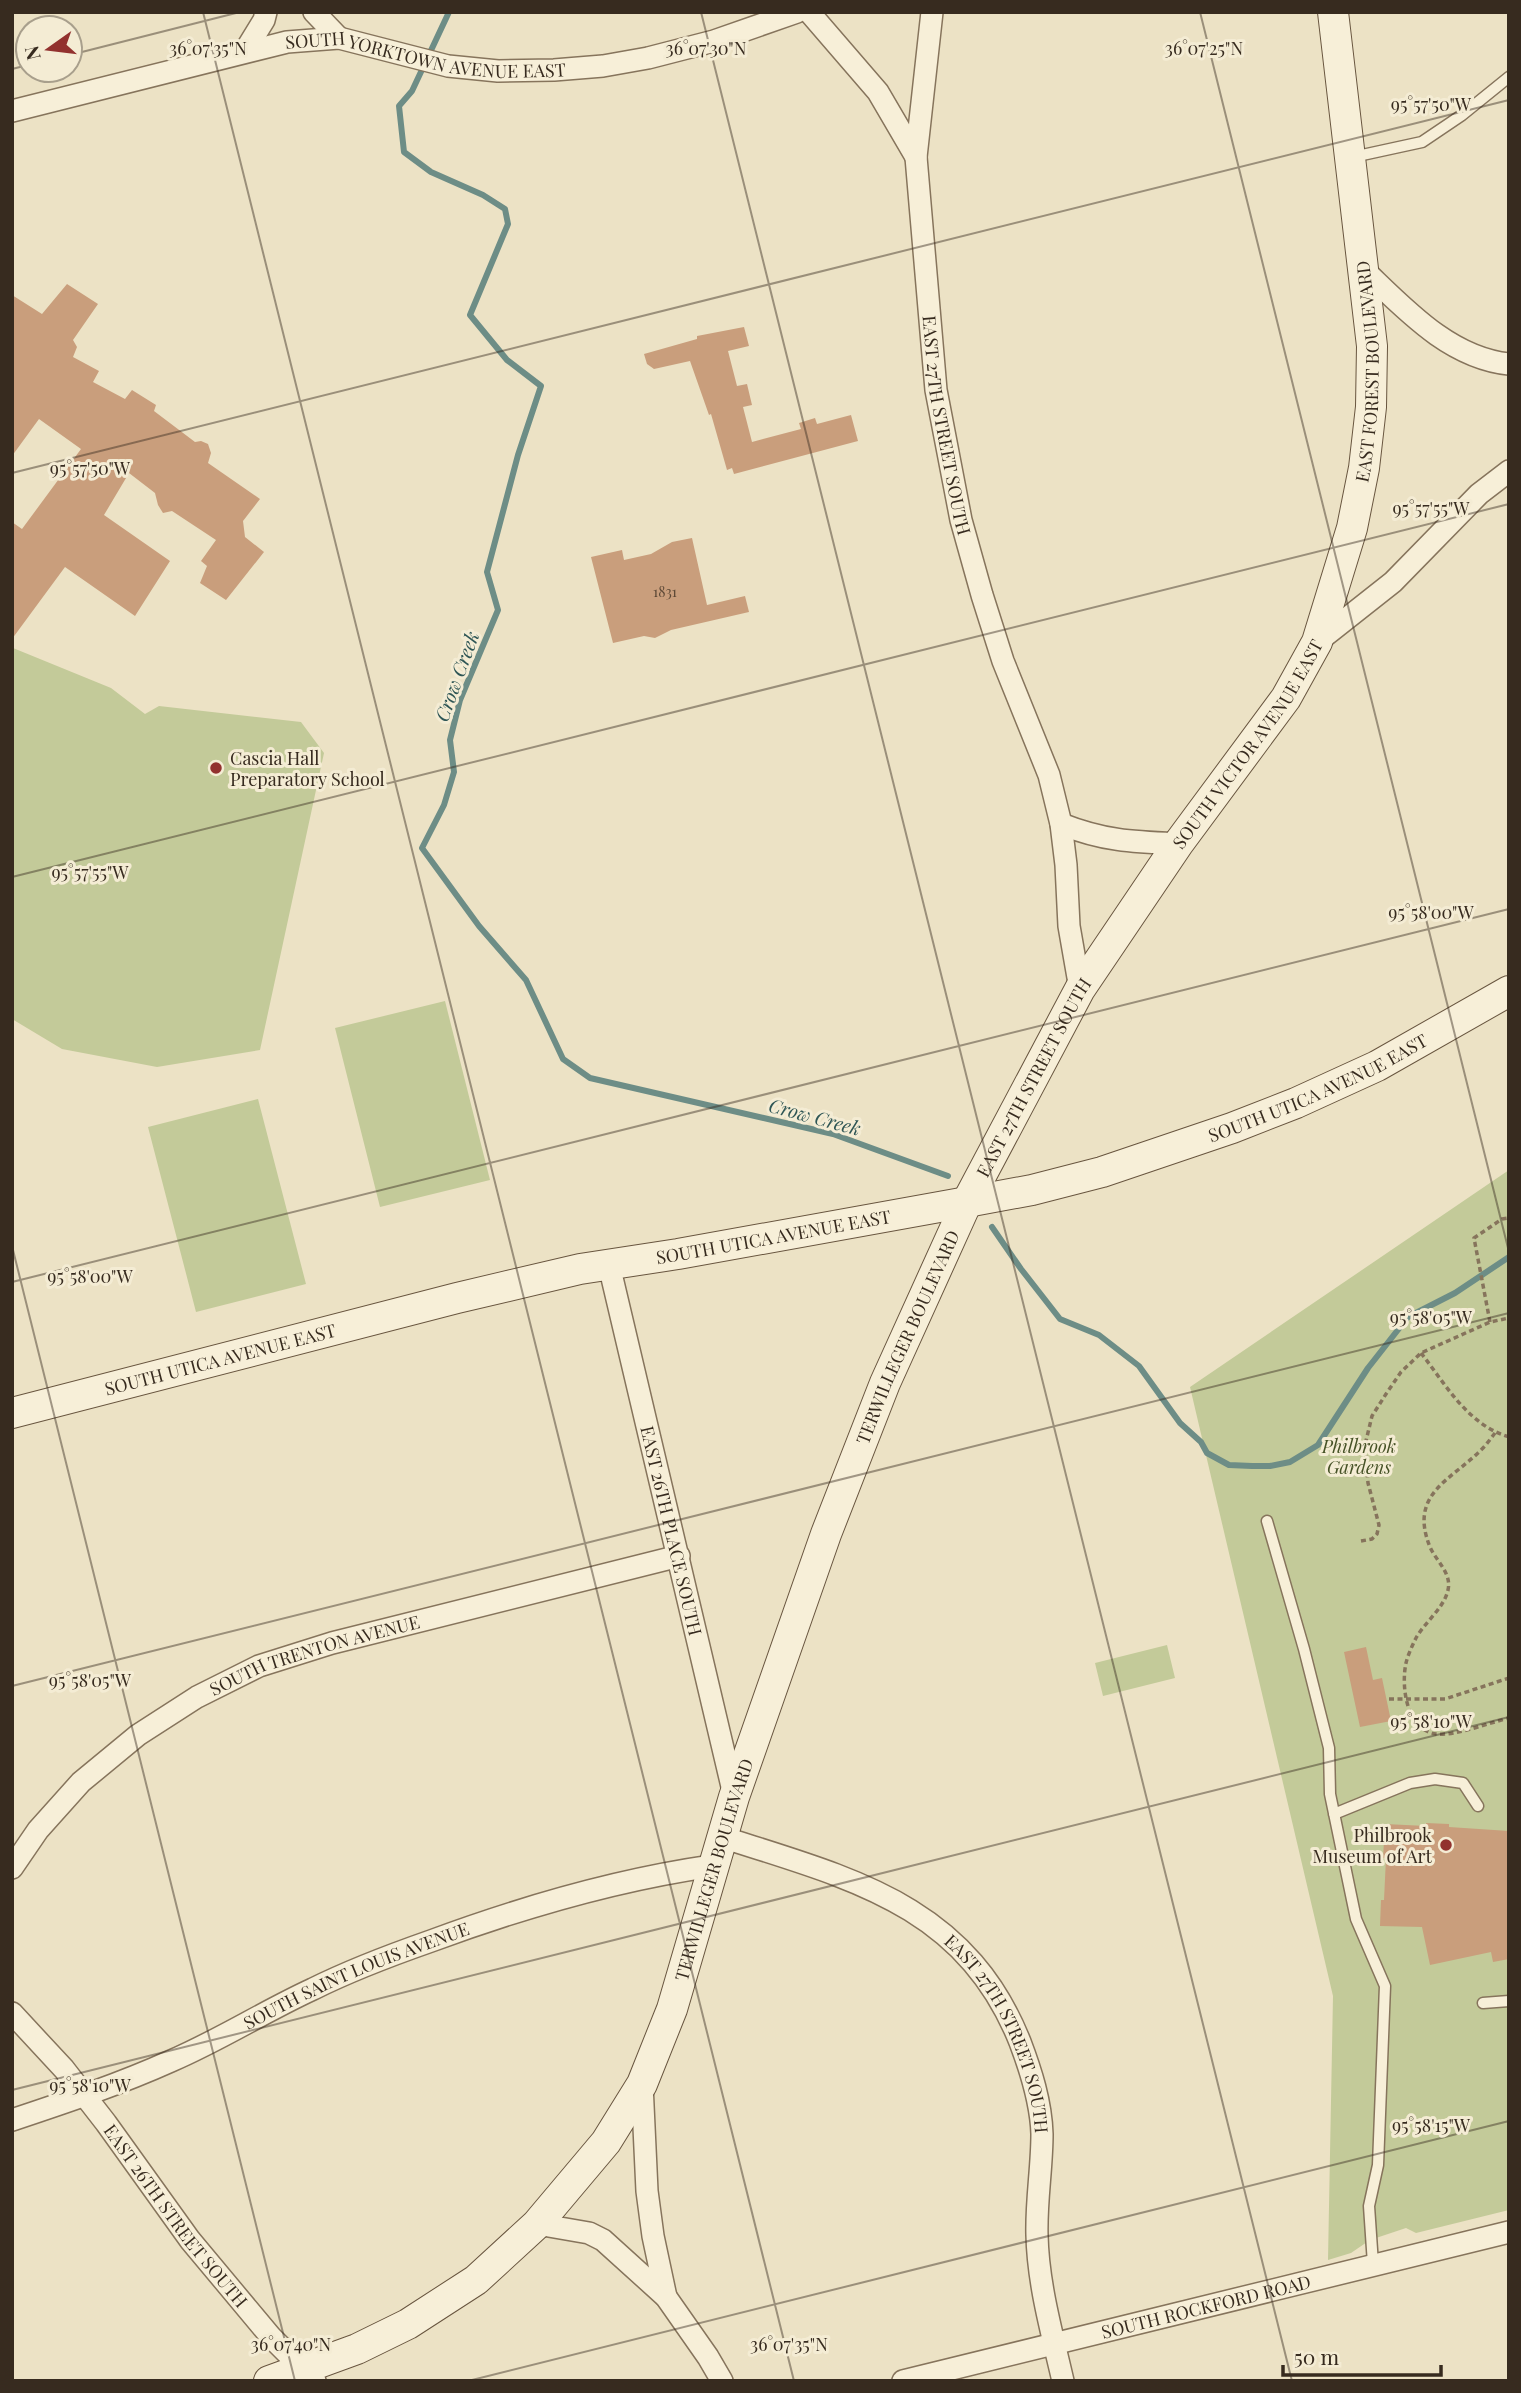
<svg xmlns="http://www.w3.org/2000/svg" width="1521" height="2393" font-family="'Playfair Display',serif">
<rect width="100%" height="100%" fill="#ece2c5"/>
<path fill="#c3ca99" d="M 13,648 L 111,688 L 145,714 L 159,706 L 301,722 L 324,753 L 260,1050 L 157,1067 L 62,1049 L 12,1019 Z
M 445,1001 L 490,1180 L 380,1207 L 335,1028 Z
M 258,1099 L 306,1284 L 196,1312 L 148,1127 Z
M 1509,1170 L 1509,2210 L 1416,2233 L 1406,2228 L 1370,2240 L 1351,2253 L 1328,2260 L 1333,1996 L 1190,1387 Z
M 1167,1645 L 1175,1678 L 1103,1696 L 1095,1663 Z"/>
<g fill="none" stroke-linecap="round" stroke-linejoin="round">
<path stroke="#6d8d86" stroke-width="6" d="M 449,12 L 412,91 L 399,106 L 404,152 L 431,172 L 483,195 L 505,209 L 508,224 L 470,315 L 507,360 L 541,386 L 518,455 L 487,572 L 498,610 L 460,700 L 450,740 L 454,772 L 444,805 L 422,848 L 479,926 L 526,980 L 563,1059 L 590,1078 L 833,1134 L 948,1176
M 992,1227 L 1021,1269 L 1060,1319 L 1099,1335 L 1139,1366 L 1180,1423 L 1201,1442 L 1207,1453 L 1229,1465 L 1252,1466 L 1270,1466 L 1290,1462 L 1318,1445 L 1368,1368 L 1408,1317 L 1455,1293 L 1509,1257"/>
</g>
<path fill="#c99e7c" d="M 67,284 L 98,304 L 73,340 L 77,347 L 73,357 L 99,371 L 93,382 L 125,399 L 132,390 L 156,405 L 154,411 L 195,442 L 201,441 L 208,444 L 211,453 L 208,463 L 260,499 L 243,521 L 245,537 L 264,552 L 226,600 L 200,583 L 207,566 L 201,561 L 216,540 L 172,511 L 163,513 L 158,505 L 155,493 L 129,473 L 104,515 L 170,561 L 135,616 L 65,567 L 12,639 L 12,522 L 22,529 L 81,449 L 39,419 L 12,456 L 12,295 L 42,314 Z
M 744,327 L 749,346 L 728,351 L 737,386 L 747,384 L 752,405 L 743,407 L 752,442 L 801,429 L 799,423 L 815,418 L 817,424 L 851,415 L 858,441 L 734,474 L 732,468 L 727,470 L 711,414 L 709,415 L 690,361 L 654,369 L 647,364 L 644,354 L 697,339 L 697,336 Z
M 692,538 L 707,605 L 745,596 L 749,612 L 671,630 L 655,638 L 644,636 L 613,643 L 591,557 L 622,550 L 624,560 L 651,554 L 672,542 Z
M 1366,1647 L 1373,1680 L 1382,1678 L 1391,1721 L 1360,1727 L 1344,1652 Z
M 1426,1823 L 1449,1824 L 1449,1827 L 1509,1831 L 1509,1959 L 1493,1962 L 1491,1952 L 1430,1965 L 1422,1927 L 1380,1926 L 1381,1900 L 1384,1900 L 1386,1858 L 1383,1858 L 1385,1824 L 1426,1826 Z"/>
<g fill="none" stroke-linecap="round" stroke-linejoin="round">
<g stroke="#86745c" stroke-width="13">
<path id="lane" d="M 1353,157 L 1422,142 L 1462,115 L 1509,77
M 1267,1521 L 1304,1649 L 1329,1748 L 1330,1794 L 1356,1919 L 1385,1986 L 1378,2165 L 1369,2206 L 1373,2264
M 1334,1814 L 1410,1783 L 1435,1779 L 1463,1783 L 1478,1806
M 1483,2003 L 1509,2001"/>
</g>
<g stroke="#86745c" stroke-width="24">
<g id="street">
<path d="M 314,12 L 339,38"/>
<path d="M 809,12 L 878,92 L 916,157"/>
<path id="s1" d="M 932,12 L 916,157 L 936,390 L 961,520 L 982,595 L 1003,661 L 1049,775 L 1061,824 L 1066,865 L 1069,926 L 1080,989"/>
<path d="M 245,51 L 264,20 L 266,12"/>
<path id="s2" d="M 12,111 L 287,42 L 339,38 L 448,66 L 498,71 L 554,70 L 603,66 L 648,58 L 714,41 L 797,12"/>
<path d="M 1363,269 C 1404,308 1449,358 1509,364"/>
<path d="M 1317,642 L 1393,582 L 1479,494 L 1509,471"/>
<path d="M 1061,824 C 1104,841 1133,842 1178,844"/>
<path id="s3" d="M 609,1265 L 734,1795"/>
<path id="s4" d="M 722,1837 C 849,1878 965,1904 1020,2042 C 1031,2071 1041,2102 1042,2134 C 1042,2168 1036,2201 1037,2235 C 1038,2284 1052,2333 1063,2381"/>
<path id="s5" d="M 12,1868 L 38,1830 L 81,1782 L 138,1735 L 197,1697 L 259,1666 L 332,1643 L 679,1556"/>
<path id="s6" d="M 12,2013 L 64,2069 L 106,2123 L 190,2240 L 271,2337 L 315,2381"/>
<path d="M 642,2084 L 647,2191 L 653,2236 L 666,2297"/>
<path id="s7" d="M 12,2120 C 66,2102 120,2084 171,2061 C 220,2040 265,2011 313,1989 C 351,1970 391,1955 431,1941 C 523,1907 615,1880 712,1866"/>
<path d="M 537,2224 L 589,2233 L 603,2240 L 666,2297 L 708,2357 L 722,2381"/>
<path id="s8" d="M 903,2381 L 1509,2232"/>
</g>
</g>
<g stroke="#68553f" stroke-width="32">
<g id="secondary">
<path id="s9" d="M 12,1413 L 457,1298 L 580,1269 L 678,1254 L 967,1202 L 1032,1190 L 1102,1172 L 1232,1128 L 1296,1103 L 1377,1066 L 1509,991"/>
<path id="s10" d="M 269,2381 L 357,2349 L 408,2324 L 476,2280 L 537,2224 L 606,2142 L 642,2084 L 672,2009 L 734,1797 L 826,1534 L 885,1383 L 967,1202 L 1080,989 L 1178,844 L 1286,698 L 1317,642 L 1352,528 L 1364,468 L 1371,407 L 1372,346 L 1333,12"/>
</g>
</g>
<path stroke="#86745c" stroke-width="3.5" stroke-dasharray="5 3.5" stroke-linecap="butt" d="M 1490,1322 L 1474,1238 L 1502,1219 L 1509,1218
M 1421,1353 C 1446,1385 1468,1425 1509,1437
M 1495,1433 C 1491,1438 1487,1444 1482,1449 C 1452,1480 1408,1493 1430,1547 C 1436,1561 1452,1573 1448,1590 C 1444,1608 1425,1622 1416,1638 C 1412,1646 1408,1655 1406,1663 C 1401,1686 1406,1730 1436,1734 C 1456,1736 1488,1723 1509,1718
M 1361,1541 L 1372,1539 L 1377,1534 L 1379,1525 L 1368,1483 L 1365,1445 L 1372,1416 L 1386,1394 L 1401,1372 L 1421,1353 L 1490,1322 L 1509,1318
M 1389,1699 L 1445,1699 L 1509,1678"/>
<use href="#lane" stroke="#f7efd8" stroke-width="10"/>
<use href="#street" stroke="#f7efd8" stroke-width="21"/>
<use href="#secondary" stroke="#f7efd8" stroke-width="30"/>
</g>
<path fill="none" stroke="#372b1f" stroke-width="2" stroke-opacity="0.45" d="M 203,12 L 794,2381M 701,12 L 1292,2381M 1200,12 L 1509,1252M 70,55 L 240,12M 12,69 L 28,65M 12,473 L 1509,100M 12,877 L 1509,504M 12,1246 L 295,2381M 12,1282 L 1509,909M 12,1686 L 1509,1313M 12,2090 L 1509,1717M 468,2381 L 1509,2121"/>
<g fill="#92312e" stroke="#f4ecd4" stroke-width="2.5">
<circle cx="216" cy="768" r="7"/>
<circle cx="1446" cy="1845" r="7"/>
</g>
<g text-anchor="middle" dominant-baseline="central" stroke-width="6" stroke-linejoin="round" paint-order="stroke">
<g font-size="14" fill="#5c4836">
<text x="665" y="591">1831</text>
</g>
<g font-size="18" fill="#372b1f" stroke="#f4ecd4">
<text stroke="none"><textPath href="#s2" startOffset="424">SOUTH YORKTOWN AVENUE EAST</textPath></text>
<text stroke="none"><textPath href="#s10" startOffset="2370">EAST FOREST BOULEVARD</textPath></text>
<text stroke="none"><textPath href="#s1" startOffset="416">EAST 27TH STREET SOUTH</textPath></text>
<text stroke="none"><textPath href="#s10" startOffset="1969">SOUTH VICTOR AVENUE EAST</textPath></text>
<text stroke="none"><textPath href="#s10" startOffset="1572">EAST 27TH STREET SOUTH</textPath></text>
<text stroke="none"><textPath href="#s9" startOffset="1349">SOUTH UTICA AVENUE EAST</textPath></text>
<text stroke="none"><textPath href="#s9" startOffset="782">SOUTH UTICA AVENUE EAST</textPath></text>
<text stroke="none"><textPath href="#s10" startOffset="1283">TERWILLEGER BOULEVARD</textPath></text>
<text stroke="none"><textPath href="#s9" startOffset="215">SOUTH UTICA AVENUE EAST</textPath></text>
<text stroke="none"><textPath href="#s3" startOffset="273">EAST 26TH PLACE SOUTH</textPath></text>
<text stroke="none"><textPath href="#s5" startOffset="380">SOUTH TRENTON AVENUE</textPath></text>
<text stroke="none"><textPath href="#s10" startOffset="716">TERWILLEGER BOULEVARD</textPath></text>
<text stroke="none"><textPath href="#s7" startOffset="374">SOUTH SAINT LOUIS AVENUE</textPath></text>
<text stroke="none"><textPath href="#s4" startOffset="360">EAST 27TH STREET SOUTH</textPath></text>
<text stroke="none"><textPath href="#s6" startOffset="261">EAST 26TH STREET SOUTH</textPath></text>
<text stroke="none"><textPath href="#s8" startOffset="312">SOUTH ROCKFORD ROAD</textPath></text>
</g>
<g font-size="18" fill="#372b1f" stroke="#f4ecd4" text-anchor="start">
<text x="230" y="758">Cascia Hall<tspan x="230" dy="21">Preparatory School</tspan></text>
<text x="1432" y="1835" text-anchor="end">Philbrook<tspan x="1432" dy="21">Museum of Art</tspan></text>
</g>
<g font-size="18" font-style="italic" fill="#465226" stroke="#f4ecd4">
<text x="1359" y="1446">Philbrook<tspan x="1359" dy="21">Gardens</tspan></text>
</g>
<g font-size="19" font-style="italic" fill="#2f5655" stroke="#f4ecd4">
<text transform="translate(456 676) rotate(-70)">Crow Creek</text>
<text transform="translate(815 1116) rotate(15)">Crow Creek</text>
</g>
</g>
<g font-size="18" text-anchor="middle" fill="#372b1f" stroke="#f4ecd4" stroke-width="6" stroke-linejoin="round" paint-order="stroke">
<text x="1204" y="55">36°07'25"N</text>
<text x="208" y="55">36°07'35"N</text>
<text x="706" y="55">36°07'30"N</text>
<text x="1431" y="111">95°57'50"W</text>
<text x="90" y="475">95°57'50"W</text>
<text x="1431" y="515">95°57'55"W</text>
<text x="90" y="879">95°57'55"W</text>
<text x="1431" y="919">95°58'00"W</text>
<text x="90" y="1283">95°58'00"W</text>
<text x="1431" y="1324">95°58'05"W</text>
<text x="90" y="1687">95°58'05"W</text>
<text x="1431" y="1728">95°58'10"W</text>
<text x="90" y="2092">95°58'10"W</text>
<text x="1431" y="2132">95°58'15"W</text>
<text x="291" y="2351">36°07'40"N</text>
<text x="789" y="2351">36°07'35"N</text>
</g>
<rect width="1521" height="2393" fill="none" stroke="#372b1f" stroke-width="28"/>
<g transform="translate(49 49) rotate(256)"><circle r="33" fill="#f4ecd4" stroke="#a89f8c" stroke-width="2"/>
<path d="M0-5L12 26L0 18L-12 26Z" fill="#92312e"/>
<text y="-10" font-size="19" font-weight="bold" text-anchor="middle" fill="#372b1f">N</text>
</g>
<path d="M1283 2365v10h158v-10" fill="none" stroke="#372b1f" stroke-width="3.5"/>
<text x="1294" y="2365" font-size="21" fill="#372b1f" stroke="#f4ecd4" stroke-width="5" paint-order="stroke">50 m</text>
</svg>
